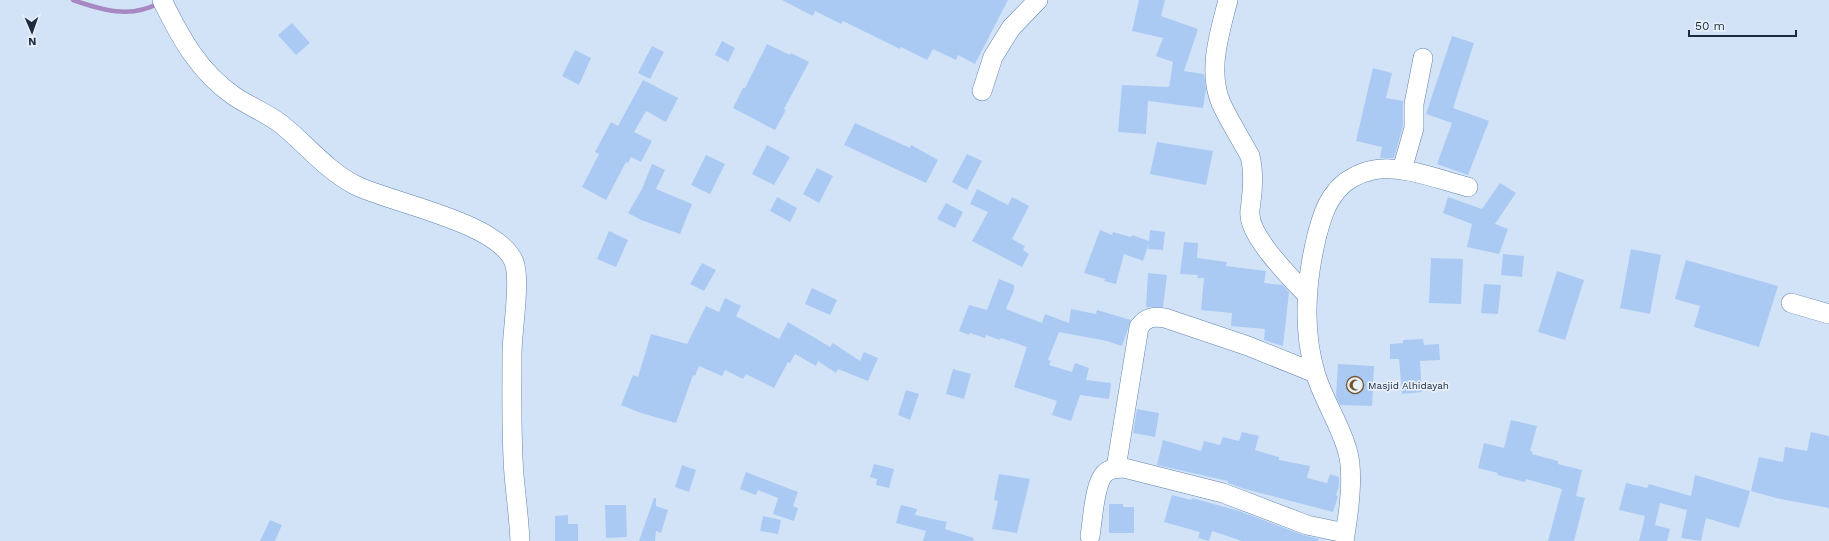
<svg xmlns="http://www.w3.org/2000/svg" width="1829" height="541" font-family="'Work Sans',sans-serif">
<rect width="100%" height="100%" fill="#d3e3f7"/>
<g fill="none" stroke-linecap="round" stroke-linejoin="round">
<path stroke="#a788c2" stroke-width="4.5" d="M 73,0 C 102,10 130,19 159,3"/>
</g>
<path fill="#aacaf4" d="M 782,0 L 1008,0 L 975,64 L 958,55 L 956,60 L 933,49 L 927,60 L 901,47 L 900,49 L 843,21 L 841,24 L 815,11 L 813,16 Z
M 1139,0 L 1165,0 L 1161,16 L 1198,29 L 1184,71 L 1204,74 L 1206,89 L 1203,108 L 1148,101 L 1146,134 L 1118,132 L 1122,85 L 1169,87 L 1173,62 L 1156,56 L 1163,38 L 1132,31 Z
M 292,23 L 310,43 L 296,55 L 278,35 Z
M 1452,36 L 1474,43 L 1453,108 L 1489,121 L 1468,175 L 1437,164 L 1452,123 L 1426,114 Z
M 722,41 L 735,48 L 728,62 L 715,55 Z
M 767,44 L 790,55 L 791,53 L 809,62 L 784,109 L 786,110 L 775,130 L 733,108 L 743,88 L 745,88 Z
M 652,46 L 664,52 L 650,79 L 638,73 Z
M 575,50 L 591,58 L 579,85 L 562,76 Z
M 1373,68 L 1392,73 L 1386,98 L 1403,101 L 1403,126 L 1394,158 L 1380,158 L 1382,147 L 1356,141 Z
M 643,80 L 678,98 L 666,122 L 646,111 L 634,132 L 652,141 L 641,162 L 631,157 L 628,163 L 626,162 L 606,200 L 582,187 L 599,154 L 595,152 L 611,122 L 618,126 Z
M 855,123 L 910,148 L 911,145 L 938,160 L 926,183 L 844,145 Z
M 1157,142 L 1213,151 L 1206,185 L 1150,174 Z
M 767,145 L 790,157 L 774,185 L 752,174 Z
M 967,154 L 982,161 L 967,190 L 952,182 Z
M 706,155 L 725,164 L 710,194 L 691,185 Z
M 652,164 L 665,170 L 656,189 L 692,204 L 680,234 L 641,220 L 628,213 L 642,189 Z
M 817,168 L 833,176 L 819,203 L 803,194 Z
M 1500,183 L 1516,193 L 1495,224 L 1508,229 L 1499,254 L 1467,247 L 1472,224 L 1443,213 L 1448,197 L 1482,209 Z
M 977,189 L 1008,205 L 1012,197 L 1029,206 L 1012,239 L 1025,246 L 1023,250 L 1029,254 L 1022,267 L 972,241 L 988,212 L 970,204 Z
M 777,197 L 797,208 L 790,222 L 770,211 Z
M 946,203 L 963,212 L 955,228 L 937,219 Z
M 1100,230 L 1112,235 L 1113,232 L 1131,237 L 1132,235 L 1149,241 L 1150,230 L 1165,232 L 1163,250 L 1148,249 L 1149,243 L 1143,261 L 1124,254 L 1116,284 L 1104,281 L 1105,279 L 1084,273 Z
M 609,231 L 628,240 L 616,267 L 597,259 Z
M 1184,242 L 1198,243 L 1197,258 L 1227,262 L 1226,266 L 1266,271 L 1264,283 L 1283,285 L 1289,292 L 1283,346 L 1264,340 L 1265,329 L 1231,326 L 1232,313 L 1201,310 L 1204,278 L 1197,278 L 1198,275 L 1180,274 Z
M 1631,249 L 1661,255 L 1650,314 L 1620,308 Z
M 1503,254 L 1524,256 L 1522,277 L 1501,275 Z
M 1431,258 L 1463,259 L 1461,304 L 1429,303 Z
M 1686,260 L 1778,286 L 1759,347 L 1694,327 L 1700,306 L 1675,299 Z
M 702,263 L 716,270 L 704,291 L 690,284 Z
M 1557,271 L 1584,280 L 1565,340 L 1538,332 Z
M 1148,273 L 1167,275 L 1163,307 L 1146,307 Z
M 999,279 L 1014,285 L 1014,290 L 1006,309 L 1042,323 L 1045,314 L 1069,323 L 1071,309 L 1096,314 L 1097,310 L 1131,320 L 1122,346 L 1107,341 L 1059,332 L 1048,360 L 1051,361 L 1049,365 L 1072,372 L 1075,363 L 1089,368 L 1086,380 L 1111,383 L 1109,399 L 1080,395 L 1071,421 L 1052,415 L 1057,401 L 1014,387 L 1027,347 L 1001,338 L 1000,340 L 986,335 L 985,338 L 970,333 L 969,335 L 959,331 L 969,305 L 987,310 Z
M 1484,284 L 1501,285 L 1498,314 L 1481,313 Z
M 812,288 L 837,300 L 830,315 L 805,304 Z
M 725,298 L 741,306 L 736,316 L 779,339 L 788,322 L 830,347 L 833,343 L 860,361 L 864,352 L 878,358 L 868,381 L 838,369 L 836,373 L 818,361 L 816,366 L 795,354 L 790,363 L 788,362 L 774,388 L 746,374 L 743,379 L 725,370 L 722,376 L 699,366 L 695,376 L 693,375 L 676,423 L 641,413 L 621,405 L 633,375 L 638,377 L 651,334 L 687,344 L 706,306 L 719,312 Z
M 1423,339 L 1424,345 L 1439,344 L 1440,360 L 1420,361 L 1422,392 L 1402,394 L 1399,359 L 1390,359 L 1390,344 L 1403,343 L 1403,340 Z
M 1338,364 L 1374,366 L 1372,406 L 1340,405 L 1336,396 Z
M 953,369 L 971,374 L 964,399 L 946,394 Z
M 906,390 L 919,394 L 910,420 L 898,415 Z
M 1137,409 L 1159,413 L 1155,437 L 1133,433 Z
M 1511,420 L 1537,426 L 1530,451 L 1533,452 L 1532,454 L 1558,461 L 1558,464 L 1582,470 L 1576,496 L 1585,498 L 1574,541 L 1548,541 L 1562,489 L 1526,479 L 1525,482 L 1497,475 L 1498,473 L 1478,468 L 1484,443 L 1504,448 Z
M 1242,432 L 1259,436 L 1255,450 L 1279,457 L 1279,460 L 1310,466 L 1307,478 L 1327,483 L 1330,474 L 1339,477 L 1339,486 L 1336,495 L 1338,496 L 1333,512 L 1245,489 L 1228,483 L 1228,481 L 1157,465 L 1163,440 L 1201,451 L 1204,441 L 1220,445 L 1223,437 L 1239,441 Z
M 1811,432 L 1829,436 L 1829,508 L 1776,498 L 1751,491 L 1759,457 L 1783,462 L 1785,447 L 1807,451 Z
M 874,464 L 894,469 L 889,488 L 876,485 L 877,479 L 870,477 Z
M 682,465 L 696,470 L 689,492 L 675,487 Z
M 746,472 L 798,492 L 793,506 L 798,508 L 794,521 L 773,514 L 778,498 L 758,490 L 756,495 L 740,489 Z
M 999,474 L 1030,479 L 1017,533 L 992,529 L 998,501 L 994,500 Z
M 1695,475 L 1750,491 L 1739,528 L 1706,518 L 1701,541 L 1681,538 L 1687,510 L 1660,503 L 1655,525 L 1670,529 L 1667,541 L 1639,541 L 1645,516 L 1619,510 L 1626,483 L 1647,488 L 1649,484 L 1691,496 Z
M 1172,495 L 1191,500 L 1192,498 L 1239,511 L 1303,535 L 1319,539 L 1318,541 L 1242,541 L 1212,531 L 1209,541 L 1198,538 L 1200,532 L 1164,522 Z
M 654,498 L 656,498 L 656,506 L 668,510 L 661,533 L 656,531 L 655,541 L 639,541 Z
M 1109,504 L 1123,504 L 1123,507 L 1134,507 L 1134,533 L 1109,533 Z
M 605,505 L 626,505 L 627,537 L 606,538 Z
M 901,505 L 917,509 L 915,515 L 947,522 L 945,529 L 974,538 L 973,541 L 923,541 L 926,531 L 896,523 Z
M 568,515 L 568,524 L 578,524 L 578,541 L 555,541 L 555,516 Z
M 763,516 L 781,520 L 778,534 L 760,531 Z
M 270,520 L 282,525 L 275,541 L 260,541 Z"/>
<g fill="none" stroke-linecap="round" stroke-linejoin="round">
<g stroke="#5f84b1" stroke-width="20">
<path id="minor" d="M 162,0 C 180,37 199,72 234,96 C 249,106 266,113 281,124 C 306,144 326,170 355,185 C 391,203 498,222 514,262 C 521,281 512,331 512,354 C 512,394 511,435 514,475 C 516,497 519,519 520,541
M 1228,0 C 1220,32 1207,70 1221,103 C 1229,121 1241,139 1250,156 C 1254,172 1253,187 1251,202 C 1251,206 1249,211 1250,215 C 1251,238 1290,277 1306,294
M 982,91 L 993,57 L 1011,28 L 1038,0
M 1402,170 L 1414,128 L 1414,104 L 1423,58
M 1791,303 L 1829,314
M 1116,468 L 1139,327 C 1146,317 1154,316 1165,318 L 1248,346 L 1315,373
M 1090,536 C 1093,520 1094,478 1108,471 C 1113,468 1119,468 1124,468 L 1223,493 L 1307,525 L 1345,533
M 1344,541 C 1348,518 1354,476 1348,453 C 1341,425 1323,400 1315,372 C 1302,327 1306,280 1317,235 C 1321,221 1325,205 1335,193 C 1343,181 1359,173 1373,170 C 1401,164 1440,180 1468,187"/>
</g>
<use href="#minor" stroke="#fff" stroke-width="19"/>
</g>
<defs>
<g id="mosque-ring" transform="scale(0.9)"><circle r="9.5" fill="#e8f0fa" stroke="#735529" stroke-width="1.5"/><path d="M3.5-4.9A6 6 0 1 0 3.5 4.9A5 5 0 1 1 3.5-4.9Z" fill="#735529"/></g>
</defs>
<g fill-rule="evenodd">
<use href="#mosque-ring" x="1355" y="385"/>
</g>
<g text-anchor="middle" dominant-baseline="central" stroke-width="3.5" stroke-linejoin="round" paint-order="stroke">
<g font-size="10" fill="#1c2b3e" stroke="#e8f0fa" text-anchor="start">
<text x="1368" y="385">Masjid Alhidayah</text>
</g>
</g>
<g transform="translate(32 32) rotate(178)" stroke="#e8f0fa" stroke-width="3" paint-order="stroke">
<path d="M0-3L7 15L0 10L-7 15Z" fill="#1c2b3e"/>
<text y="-6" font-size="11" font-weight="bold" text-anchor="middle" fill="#1c2b3e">N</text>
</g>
<path d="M1689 30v6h107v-6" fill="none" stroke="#1c2b3e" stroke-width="2"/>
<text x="1695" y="30" font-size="12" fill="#1c2b3e" stroke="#e8f0fa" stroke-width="3" paint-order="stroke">50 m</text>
</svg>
